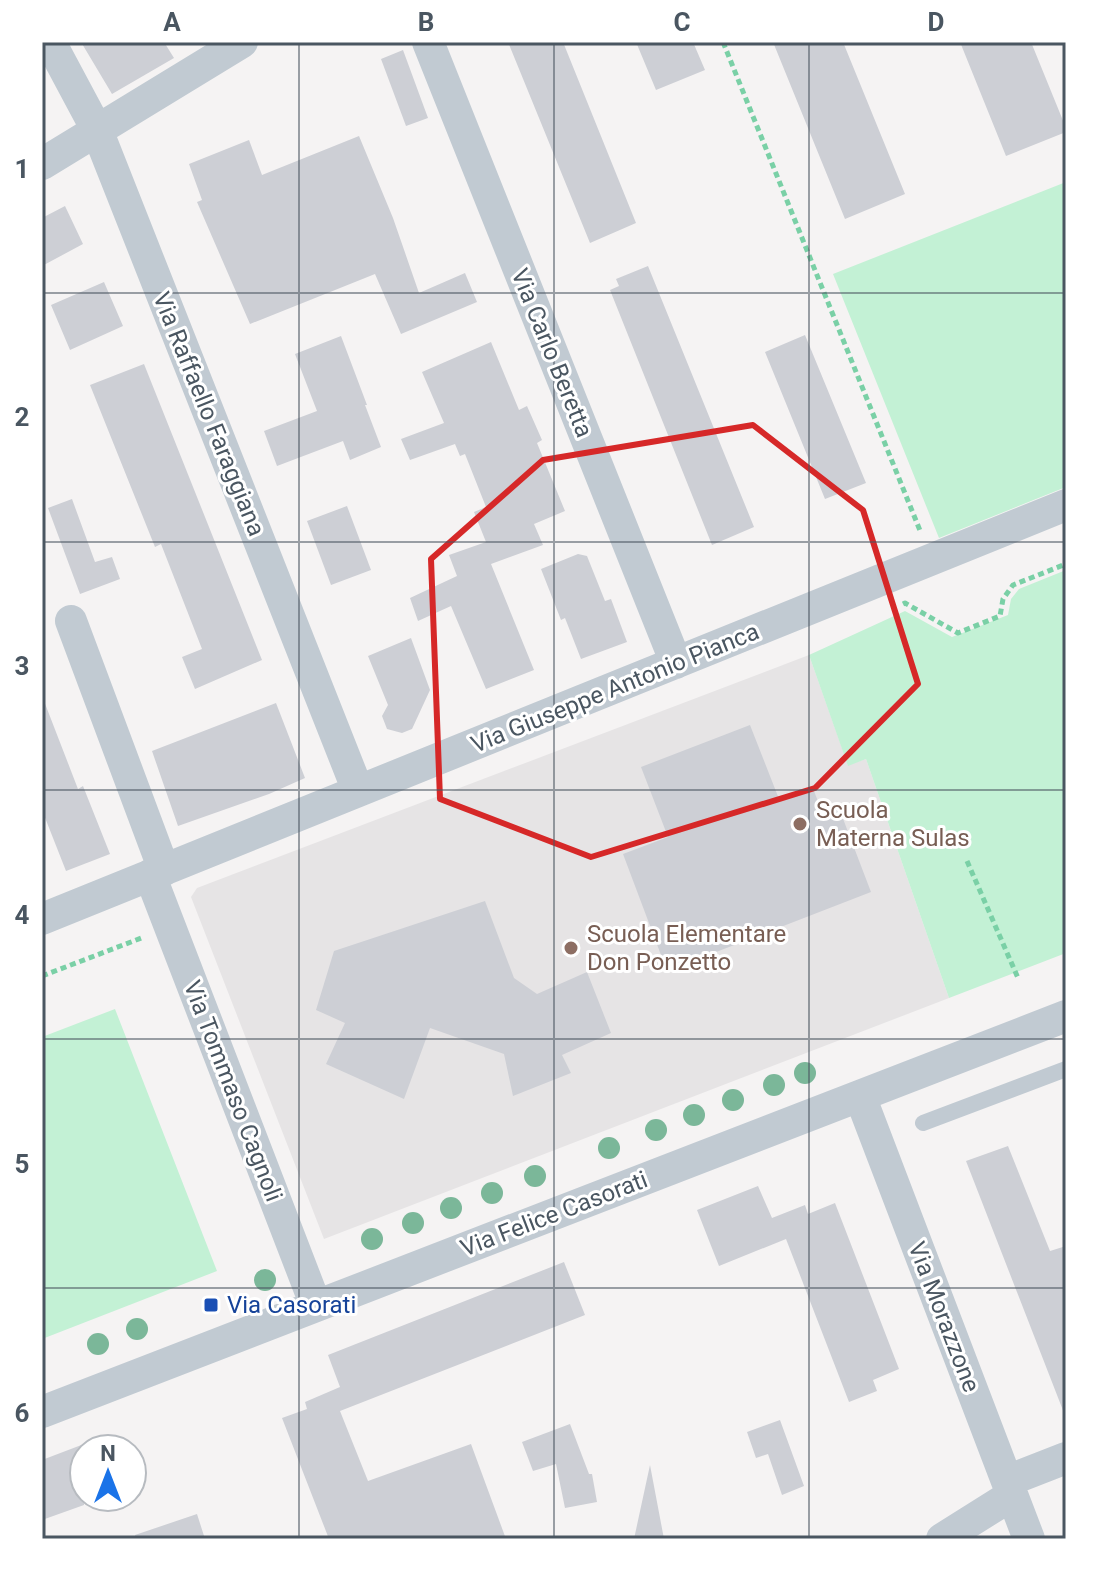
<svg xmlns="http://www.w3.org/2000/svg" width="1108" height="1581" font-family="Roboto,sans-serif">
<rect width="100%" height="100%" fill="#f5f3f3"/>
<path fill="#e6e4e5" d="M 809,655 L 848,765 L 866,759 L 949,998 L 324,1239 L 191,897 L 197,888 Z"/>
<path fill="#c3f1d5" d="M 1066,182 L 1066,487 L 939,538 L 833,274 Z
M 1066,570 L 1066,953 L 949,998 L 866,759 L 848,766 L 809,655 L 905,611 L 952,637 L 1008,615 L 1011,599 L 1019,589 Z
M 115,1009 L 217,1271 L 42,1339 L 42,1037 Z"/>
<path fill="#cdcfd5" d="M 81,42 L 164,42 L 174,58 L 112,94 Z
M 508,42 L 563,42 L 636,223 L 590,243 Z
M 636,42 L 693,42 L 705,70 L 656,90 Z
M 773,42 L 843,42 L 905,194 L 845,219 Z
M 960,42 L 1031,42 L 1066,128 L 1066,132 L 1006,156 Z
M 403,50 L 428,118 L 406,126 L 381,59 Z
M 359,136 L 393,218 L 419,293 L 465,273 L 477,302 L 401,334 L 375,274 L 250,324 L 197,202 L 202,200 L 189,164 L 249,140 L 262,175 Z
M 65,206 L 83,244 L 42,266 L 42,218 Z
M 648,266 L 754,527 L 712,545 L 610,290 L 619,286 L 616,279 Z
M 104,282 L 123,326 L 70,350 L 51,305 Z
M 805,335 L 866,483 L 825,499 L 765,352 Z
M 341,336 L 367,405 L 365,405 L 381,447 L 350,460 L 343,441 L 277,466 L 264,431 L 317,411 L 295,354 Z
M 491,342 L 519,410 L 527,406 L 542,440 L 537,443 L 565,511 L 534,524 L 543,545 L 491,564 L 534,670 L 486,689 L 451,606 L 418,621 L 410,598 L 457,576 L 449,555 L 486,542 L 474,512 L 486,507 L 465,454 L 460,456 L 455,444 L 410,460 L 401,439 L 444,423 L 422,372 Z
M 144,364 L 262,660 L 195,689 L 182,657 L 202,649 L 161,544 L 155,547 L 90,385 Z
M 72,499 L 95,562 L 112,557 L 120,579 L 80,594 L 48,508 Z
M 347,506 L 371,570 L 331,585 L 307,521 Z
M 578,554 L 587,556 L 605,601 L 611,599 L 627,642 L 581,659 L 565,618 L 561,620 L 541,569 Z
M 411,638 L 430,690 L 412,729 L 402,733 L 387,729 L 382,716 L 388,705 L 368,656 Z
M 44,701 L 78,789 L 83,786 L 110,854 L 66,871 L 42,810 L 42,702 Z
M 276,703 L 305,778 L 269,794 L 178,826 L 152,751 Z
M 750,725 L 779,799 L 812,786 L 821,809 L 837,803 L 871,892 L 667,971 L 623,854 L 668,837 L 641,767 Z
M 485,901 L 514,978 L 537,994 L 587,972 L 611,1033 L 562,1055 L 571,1073 L 513,1096 L 504,1054 L 430,1028 L 404,1099 L 326,1064 L 345,1023 L 316,1010 L 334,951 Z
M 1008,1146 L 1050,1251 L 1066,1246 L 1066,1413 L 1064,1413 L 966,1161 Z
M 758,1186 L 772,1218 L 805,1205 L 808,1214 L 835,1203 L 899,1369 L 873,1380 L 877,1391 L 849,1402 L 786,1239 L 719,1266 L 697,1210 Z
M 564,1262 L 585,1315 L 340,1411 L 368,1481 L 471,1444 L 506,1539 L 329,1539 L 282,1418 L 307,1409 L 305,1402 L 340,1387 L 328,1355 Z
M 780,1420 L 804,1486 L 782,1495 L 768,1454 L 756,1458 L 747,1432 Z
M 570,1424 L 589,1474 L 592,1474 L 597,1502 L 565,1508 L 556,1464 L 533,1471 L 522,1442 Z
M 84,1444 L 84,1505 L 42,1520 L 42,1460 Z
M 650,1465 L 664,1539 L 634,1539 Z
M 197,1514 L 205,1539 L 136,1539 L 135,1535 Z"/>
<g fill="none" stroke-linecap="round" stroke-linejoin="round">
<path stroke="#7ad0a6" stroke-width="5" stroke-dasharray="6 4" stroke-linecap="butt" d="M 723,42 L 921,533
M 903,604 L 905,603 L 958,633 L 1000,616 L 1003,599 L 1013,585 L 1066,564
M 967,861 L 1018,978
M 42,976 L 144,937"/>
<path stroke="#c1cad2" stroke-width="16" d="M 923,1123 L 1066,1069"/>
<path stroke="#c1cad2" stroke-width="32" d="M 50,42 L 97,130 L 358,791
M 428,42 L 676,663
M 42,164 L 242,42
M 71,621 L 164,870
M 150,875 L 316,1306
M 42,919 L 1066,505
M 860,1096 L 1029,1539
M 42,1412 L 1066,1016
M 1007,1481 L 1066,1458
M 942,1539 L 1012,1495"/>
</g>
<g fill="#7bb799">
<circle cx="805" cy="1073" r="11"/>
<circle cx="774" cy="1085" r="11"/>
<circle cx="733" cy="1100" r="11"/>
<circle cx="694" cy="1115" r="11"/>
<circle cx="656" cy="1130" r="11"/>
<circle cx="609" cy="1148" r="11"/>
<circle cx="535" cy="1176" r="11"/>
<circle cx="492" cy="1193" r="11"/>
<circle cx="451" cy="1208" r="11"/>
<circle cx="413" cy="1223" r="11"/>
<circle cx="372" cy="1239" r="11"/>
<circle cx="265" cy="1280" r="11"/>
<circle cx="137" cy="1329" r="11"/>
<circle cx="98" cy="1344" r="11"/>
</g>
<path fill="none" stroke="#d62828" stroke-width="6" stroke-linejoin="round" d="M 753,425 L 863,510 L 918,684 L 815,788 L 591,857 L 440,799 L 431,559 L 543,460 Z"/>
<path fill="none" stroke="#4a5661" stroke-width="2" stroke-opacity="0.55" d="M 299,42 L 299,1539M 554,42 L 554,1539M 809,42 L 809,1539M 42,293 L 1066,293M 42,542 L 1066,542M 42,790 L 1066,790M 42,1039 L 1066,1039M 42,1288 L 1066,1288"/>
<g fill="#8d6e63" stroke="#fff" stroke-width="3">
<circle cx="800" cy="824" r="8"/>
<circle cx="571" cy="948" r="8"/>
</g>
<rect fill="#1a4fb4" stroke="#fff" stroke-width="3" x="203" y="1297" width="16" height="16" rx="4"/>
<g text-anchor="middle" dominant-baseline="central" stroke-width="6" stroke-linejoin="round" paint-order="stroke">
<g font-size="24" fill="#4a5661" stroke="#fff">
<text transform="translate(552 353) rotate(68)">Via Carlo Beretta</text>
<text transform="translate(209 414) rotate(68)">Via Raffaello Faraggiana</text>
<text transform="translate(615 688) rotate(-22)">Via Giuseppe Antonio Pianca</text>
<text transform="translate(233 1091) rotate(69)">Via Tommaso Cagnoli</text>
<text transform="translate(554 1214) rotate(-21)">Via Felice Casorati</text>
<text transform="translate(944 1317) rotate(69)">Via Morazzone</text>
</g>
<g font-size="24" fill="#785e54" stroke="#fff" text-anchor="start">
<text x="816" y="810">Scuola<tspan x="816" dy="28">Materna Sulas</tspan></text>
<text x="587" y="934">Scuola Elementare<tspan x="587" dy="28">Don Ponzetto</tspan></text>
</g>
<g font-size="24" fill="#164399" stroke="#fff" text-anchor="start">
<text x="227" y="1305">Via Casorati</text>
</g>
</g>
<rect width="1108" height="1581" fill="none" stroke="#ffffff" stroke-width="88"/>
<g transform="translate(108 1473)"><circle r="38" fill="#ffffff" stroke="#b7bbc0" stroke-width="2"/>
<path d="M0-6L14 30L0 20L-14 30Z" fill="#1a73e8"/>
<text y="-12" font-size="22" font-weight="bold" text-anchor="middle" fill="#4a5661">N</text>
</g>
<rect x="44" y="44" width="1020" height="1493" fill="none" stroke="#4a5661" stroke-width="3"/>
<g font-size="26" text-anchor="middle" font-weight="bold" fill="#4a5661">
<text x="172" y="31">A</text>
<text x="426" y="31">B</text>
<text x="682" y="31">C</text>
<text x="936" y="31">D</text>
<text x="22" y="178">1</text>
<text x="22" y="426">2</text>
<text x="22" y="675">3</text>
<text x="22" y="924">4</text>
<text x="22" y="1173">5</text>
<text x="22" y="1422">6</text>
</g>
</svg>
